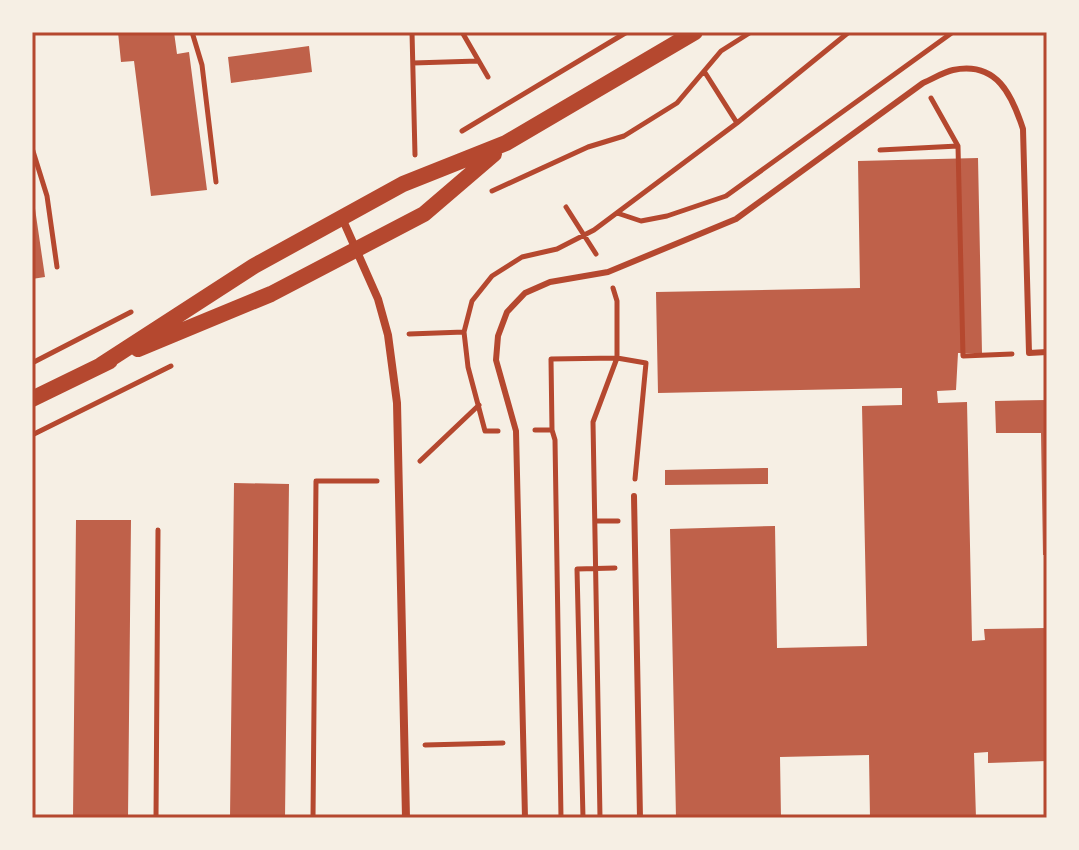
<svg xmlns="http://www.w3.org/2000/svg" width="1079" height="850" font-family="Commissioner,sans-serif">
<rect width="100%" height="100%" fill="#f6efe4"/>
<path fill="#bf614a" d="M 118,32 L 174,32 L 177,54 L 189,52 L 207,190 L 151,196 L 134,61 L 121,62 Z
M 309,46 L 312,72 L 231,83 L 228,57 Z
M 978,158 L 982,353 L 958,353 L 956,390 L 937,391 L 938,403 L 967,402 L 972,641 L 985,640 L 984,629 L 1047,628 L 1047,761 L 988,763 L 988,752 L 974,753 L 976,818 L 870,818 L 869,755 L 780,757 L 781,818 L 676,818 L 670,529 L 775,526 L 777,648 L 867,646 L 862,406 L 902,405 L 902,388 L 658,393 L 656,292 L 860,288 L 858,161 Z
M 32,188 L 45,277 L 32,279 Z
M 1047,400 L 1047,555 L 1043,555 L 1041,433 L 996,433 L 995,401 Z
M 768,468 L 768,484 L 665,485 L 665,470 Z
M 234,483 L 289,484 L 285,818 L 230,818 Z
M 76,520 L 131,520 L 128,818 L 73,818 Z"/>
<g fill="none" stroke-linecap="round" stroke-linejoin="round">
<path stroke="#b5482f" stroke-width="5" d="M 192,32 L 202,65 L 216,182
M 412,32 L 415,155
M 462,32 L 488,77
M 413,63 L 478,61
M 704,71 L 737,123
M 931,98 L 958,146 L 963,356 L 1012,354
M 462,131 L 627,32
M 32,148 L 47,196 L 57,267
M 880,150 L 958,146
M 492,191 L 588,147 L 624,136 L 677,103 L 721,51 L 751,32
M 566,207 L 596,254
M 617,213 L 641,221 L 667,216 L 726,196 L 953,32
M 409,334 L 464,332
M 32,363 L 131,312
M 535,430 L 552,430 L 551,359 L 617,358 L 646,363 L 635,479
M 552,430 L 555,440 L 561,818
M 498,431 L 485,431 L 468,367 L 464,332 L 472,301 L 492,276 L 522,257 L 557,249 L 594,230 L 737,123 L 849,32
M 32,435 L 171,366
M 420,461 L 479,405
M 595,521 L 618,521
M 425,745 L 503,743
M 156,818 L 158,530
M 313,818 L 316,481 L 377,481
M 583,818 L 577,569 L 615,568
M 600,818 L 593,422 L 617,358 L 617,301 L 613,288"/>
<path stroke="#b5482f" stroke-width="6" d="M 634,496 L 640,818
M 525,818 L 516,431 L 496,360 L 498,336 L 507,312 L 525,293 L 550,282 L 608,272 L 736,219 L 923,83 C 933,79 943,72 953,70 C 997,61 1012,95 1023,129 L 1029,353 L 1047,352"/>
<path stroke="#b5482f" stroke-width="8" d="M 342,218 L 378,299 L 388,335 L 397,403 L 406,818"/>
<path stroke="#b5482f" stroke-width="16" d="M 138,349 L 271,294 L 424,214 L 494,154
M 101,365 L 254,266 L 403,184 L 506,143 L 695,32
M 32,399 L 110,361"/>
</g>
<rect width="1079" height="850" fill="none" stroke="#f6efe4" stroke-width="68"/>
<rect x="34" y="34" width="1011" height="782" fill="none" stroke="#b5482f" stroke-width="3"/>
</svg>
